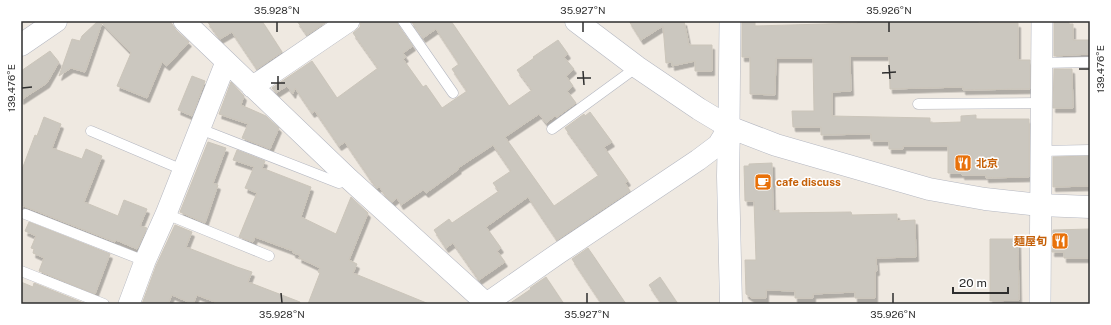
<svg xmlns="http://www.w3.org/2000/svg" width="1111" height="325" font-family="'Public Sans','Noto Sans JP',sans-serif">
<defs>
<filter id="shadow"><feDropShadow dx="2.5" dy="4.5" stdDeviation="0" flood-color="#0004"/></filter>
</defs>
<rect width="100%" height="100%" fill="#efe9e1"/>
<path fill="#cbc7bf" stroke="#cbc5ba" filter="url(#shadow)" d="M 98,21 L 170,21 L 176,30 L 189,42 L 167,66 L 162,62 L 147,98 L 117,86 L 131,53 L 102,23 L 85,72 L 71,68 L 59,76 L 72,39 L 80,41 L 82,36 Z
M 207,21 L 262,21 L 282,52 L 257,69 L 232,32 L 220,39 Z
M 297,21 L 328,21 L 307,35 Z
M 361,21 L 397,21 L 398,25 L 413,46 L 403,53 L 406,57 L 403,59 L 423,87 L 426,85 L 442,108 L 467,91 L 452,69 L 459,64 L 436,29 L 423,38 L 411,21 L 451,21 L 509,106 L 532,90 L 517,70 L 534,58 L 533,57 L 558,40 L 568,54 L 564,57 L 574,69 L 566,76 L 573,86 L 567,91 L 576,103 L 557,117 L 555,116 L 546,123 L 539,114 L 505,137 L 554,206 L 599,175 L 565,128 L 584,114 L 585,116 L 590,112 L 612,142 L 604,147 L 628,181 L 625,183 L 630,191 L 557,240 L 528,197 L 486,227 L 501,248 L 497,251 L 505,262 L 479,280 L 453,243 L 446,248 L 434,230 L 449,219 L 452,223 L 499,191 L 493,183 L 511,171 L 493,145 L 458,168 L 459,169 L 426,193 L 423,190 L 401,205 L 397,198 L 392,202 L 386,197 L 379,186 L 377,189 L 345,142 L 339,146 L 315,111 L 312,113 L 295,88 L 293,94 L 287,86 L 276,93 L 272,88 L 312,61 L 337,98 L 378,68 L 353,33 L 360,27 Z
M 629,21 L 684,21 L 689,45 L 712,45 L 712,71 L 695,71 L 695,61 L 672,66 L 672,62 L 666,63 L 663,26 L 641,40 Z
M 858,21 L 978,21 L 978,23 L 1018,23 L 1018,60 L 1030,60 L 1030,89 L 963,90 L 963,87 L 890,89 L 889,56 L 850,56 L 851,91 L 832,92 L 832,116 L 930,118 L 930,123 L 961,122 L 961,116 L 976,115 L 976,119 L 1029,119 L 1029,177 L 986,178 L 986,175 L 962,175 L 962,173 L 948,173 L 948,146 L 903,146 L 903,149 L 889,149 L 889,141 L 871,141 L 871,134 L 821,135 L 821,127 L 793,127 L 792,111 L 814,111 L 813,58 L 776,58 L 775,95 L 750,94 L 750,57 L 742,57 L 742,22 L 755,22 L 755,26 L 858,23 Z
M 1054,21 L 1069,21 L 1069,24 L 1073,24 L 1073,40 L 1090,40 L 1090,54 L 1054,56 Z
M 50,51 L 59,62 L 47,83 L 21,100 L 21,71 Z
M 1054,69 L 1072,69 L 1073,108 L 1053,108 Z
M 192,76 L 205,81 L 192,116 L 178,110 Z
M 231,82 L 244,96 L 241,105 L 266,116 L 279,128 L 270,149 L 242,138 L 248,124 L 219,114 Z
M 44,117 L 61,124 L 52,148 L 82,159 L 86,149 L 102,156 L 84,202 L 118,216 L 124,200 L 147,209 L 140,226 L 147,228 L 137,249 L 116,240 L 115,242 L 21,205 L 21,172 L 35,135 L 37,136 Z
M 208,142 L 226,148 L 213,183 L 218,185 L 205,223 L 180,212 Z
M 237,150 L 265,161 L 262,168 L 311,187 L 301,217 L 336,234 L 351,197 L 368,213 L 349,260 L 357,264 L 353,273 L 429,304 L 308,304 L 320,273 L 318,272 L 320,268 L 299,258 L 300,255 L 293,253 L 293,251 L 255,237 L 253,242 L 239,237 L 257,193 L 245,188 L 254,167 L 233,160 Z
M 1090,156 L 1090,186 L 1053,187 L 1053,157 Z
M 772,163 L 773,211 L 779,210 L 779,213 L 851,212 L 852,215 L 897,214 L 897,221 L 915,220 L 916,257 L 876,258 L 877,271 L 875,271 L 875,298 L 855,298 L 855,292 L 813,294 L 813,298 L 795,298 L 795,291 L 766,290 L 766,298 L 752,298 L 746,294 L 745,260 L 756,260 L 754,201 L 745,201 L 744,166 L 749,166 L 749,164 Z
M 29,222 L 110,254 L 95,294 L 39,271 L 44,258 L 33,253 L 34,249 L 31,248 L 36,236 L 25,231 Z
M 175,225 L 192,232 L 186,247 L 237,267 L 252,272 L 248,282 L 300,302 L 300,304 L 220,304 L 197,295 L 193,304 L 172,295 L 168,304 L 142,304 L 156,266 Z
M 1090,229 L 1090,258 L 1064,258 L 1064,252 L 1052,252 L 1053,230 Z
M 990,239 L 1018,239 L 1019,300 L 990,301 Z
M 588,248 L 626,304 L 602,304 L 572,259 Z
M 546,277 L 564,304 L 509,304 L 531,289 L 530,288 Z
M 660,277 L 678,304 L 662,304 L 649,285 Z
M 21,282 L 33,287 L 34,283 L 86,304 L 21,304 Z"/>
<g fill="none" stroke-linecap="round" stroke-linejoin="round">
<g stroke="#b4b7c1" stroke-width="11">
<path id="lane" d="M 403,21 L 453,93
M 1041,63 L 1090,62
M 918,104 L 1041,103
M 200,129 L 339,183 L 349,179
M 552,129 L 637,67
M 91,131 L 183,170
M 1041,151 L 1090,150
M 25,214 L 145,261
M 166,214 L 269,256
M 21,271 L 104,304"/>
</g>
<g stroke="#b4b7c1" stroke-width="22">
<path id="street" d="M 184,21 L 349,179 L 487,304
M 252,87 L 349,21
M 487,303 L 559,253 L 698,160 L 718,145 L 729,127 L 730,21
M 129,304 L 145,261 L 166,214 L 226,62
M 1040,304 L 1042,21"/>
</g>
<g stroke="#b4b7c1" stroke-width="23">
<path id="secondary" d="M 576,21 L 637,67 L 699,109 L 729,127 L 776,145 L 929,189 L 985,199 L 1040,205 L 1090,207
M 21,45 L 56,21
M 729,127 L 728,176 L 731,304"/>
</g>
<use href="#lane" stroke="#fff" stroke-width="10"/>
<use href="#street" stroke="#fff" stroke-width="21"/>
<use href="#secondary" stroke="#fff" stroke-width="22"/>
</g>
<path fill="none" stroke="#2e2e2e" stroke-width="1.5" d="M 277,22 L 277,32M 583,22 L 583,32M 889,22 L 889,32M 889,65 L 890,79M 1079,69 L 1089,69M 583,71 L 584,85M 882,73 L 896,72M 278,76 L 278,90M 577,78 L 591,78M 271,83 L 285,83M 22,88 L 32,87M 281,293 L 282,303M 587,293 L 587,303M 893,293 L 893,303"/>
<defs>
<g id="restaurant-square" transform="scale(0.9)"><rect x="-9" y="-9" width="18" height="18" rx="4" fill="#e8710a" stroke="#fff"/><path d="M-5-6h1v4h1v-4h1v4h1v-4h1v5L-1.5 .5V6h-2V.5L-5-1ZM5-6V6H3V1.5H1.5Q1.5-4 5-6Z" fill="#fff"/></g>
<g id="cafe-square" transform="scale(0.9)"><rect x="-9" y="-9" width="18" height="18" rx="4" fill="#e8710a" stroke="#fff"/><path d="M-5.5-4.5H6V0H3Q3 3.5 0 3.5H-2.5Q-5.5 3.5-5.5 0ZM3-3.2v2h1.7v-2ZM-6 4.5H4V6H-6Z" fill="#fff"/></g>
</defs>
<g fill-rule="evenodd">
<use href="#restaurant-square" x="963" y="163"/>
<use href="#cafe-square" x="763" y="182"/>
<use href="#restaurant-square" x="1060" y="241"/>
</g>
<g text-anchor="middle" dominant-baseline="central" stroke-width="3" stroke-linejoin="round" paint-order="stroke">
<g font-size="11" font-weight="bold" fill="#c56008" stroke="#fff" text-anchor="start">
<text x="976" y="163">北京</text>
<text x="776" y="182">cafe discuss</text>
<text x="1047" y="241" text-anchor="end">麺屋旬</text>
</g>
</g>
<rect width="1111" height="325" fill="none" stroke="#ffffff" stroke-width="44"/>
<path d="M953 287v6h55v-6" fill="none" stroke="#2e2e2e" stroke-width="2"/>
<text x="959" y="287" font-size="12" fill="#2e2e2e" stroke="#ffffff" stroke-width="3" paint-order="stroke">20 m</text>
<rect x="22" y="22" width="1067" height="281" fill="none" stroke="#2e2e2e" stroke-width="1.5"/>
<g font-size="10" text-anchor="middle" fill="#2e2e2e">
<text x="277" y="14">35.928°N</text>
<text x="583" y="14">35.927°N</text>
<text x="889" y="14">35.926°N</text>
<text transform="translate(1100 69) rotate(-90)" y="4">139.476°E</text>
<text transform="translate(11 88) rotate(-90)" y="4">139.476°E</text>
<text x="282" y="318">35.928°N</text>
<text x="587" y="318">35.927°N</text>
<text x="893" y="318">35.926°N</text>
</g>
</svg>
